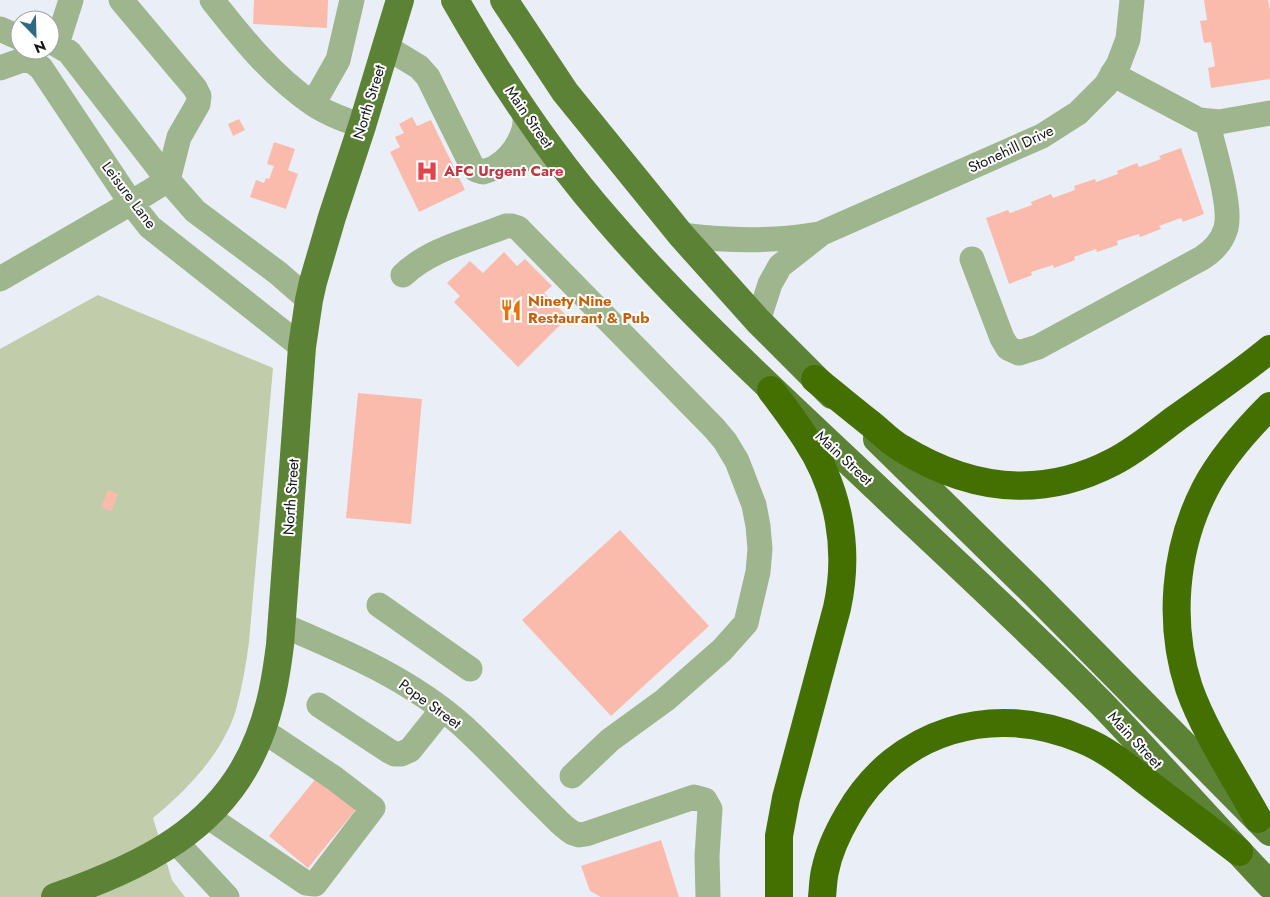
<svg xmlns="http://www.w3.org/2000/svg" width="1270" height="897" font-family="Jost,sans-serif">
<rect width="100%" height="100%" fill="#eaeff7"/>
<path fill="#c1ccab" d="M 98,295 L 273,368 L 249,642 C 246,665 242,687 236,710 C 222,754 188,789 153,818 L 172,880 L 185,897 L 0,897 L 0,349 Z"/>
<path fill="#fabbad" d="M 254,0 L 328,0 L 327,28 L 253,24 Z
M 1204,0 L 1268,0 L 1270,10 L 1270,79 L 1211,88 L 1208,68 L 1215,66 L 1211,42 L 1204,43 L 1200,21 L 1207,20 Z
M 412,117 L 417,126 L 431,120 L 465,190 L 419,212 L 390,152 L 400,147 L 395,137 L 404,133 L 399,124 Z
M 239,119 L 245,130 L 233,136 L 228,124 Z
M 274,142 L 295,149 L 288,170 L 298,174 L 286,209 L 250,197 L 256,180 L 264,183 L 266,178 L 269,179 L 274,166 L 267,164 Z
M 1181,148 L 1204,214 L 1183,222 L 1181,218 L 1159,226 L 1161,229 L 1140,237 L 1139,234 L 1117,241 L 1118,245 L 1097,252 L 1096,249 L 1074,257 L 1075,260 L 1054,268 L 1053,265 L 1031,272 L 1032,275 L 1009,284 L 986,218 L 1008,210 L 1010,213 L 1032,205 L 1031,202 L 1051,194 L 1053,198 L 1075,190 L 1074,186 L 1095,179 L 1096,182 L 1118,174 L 1117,171 L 1137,163 L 1139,167 L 1161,159 L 1159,156 Z
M 504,252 L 517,266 L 525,259 L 552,286 L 544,293 L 568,317 L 518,367 L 454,302 L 460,296 L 447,283 L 470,261 L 483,273 Z
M 358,393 L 422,399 L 411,524 L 346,518 Z
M 108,490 L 118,494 L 112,511 L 101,507 Z
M 620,530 L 709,626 L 611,716 L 522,620 Z
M 318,776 L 358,807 L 308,868 L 269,836 Z
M 661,840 L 679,897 L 601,897 L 590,891 L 581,866 Z"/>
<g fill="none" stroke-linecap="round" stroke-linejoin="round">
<path stroke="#9eb58d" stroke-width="25" d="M 212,0 C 242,38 272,76 313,104 C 328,114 345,120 362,126
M 0,29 L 20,38
M 50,41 L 69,52 L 168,180 L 195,211 L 278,273 L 309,300
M 57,44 L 71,0
M 386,47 L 419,67 L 428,77 L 471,164 L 476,170 L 483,172 L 517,160 L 542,157 L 553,160 L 569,172
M 28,58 L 41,68 L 131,203 L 150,227 L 302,347
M 0,68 L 28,58
M 1112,74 L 1199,120 L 1219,122 L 1270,113
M 313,104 L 338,60 L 352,0
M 497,166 C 514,156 531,129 523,109
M 681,235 C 729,241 771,242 819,234
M 972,259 L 1002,338 L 1008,348 L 1019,353 L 1038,347 L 1202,258 C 1213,251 1222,242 1226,228 C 1232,206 1213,146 1207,121
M 403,275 C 430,249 471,240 506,226 L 512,226 L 518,228 L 714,428 L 725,441 L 737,461 L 754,505 L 758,526 L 760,549 L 758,572 L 746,623 L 722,650 L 665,700 L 610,740 L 572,776
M 0,279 L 131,203 L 168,180 L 179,137 L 198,104 L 199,96 L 195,88 L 121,0
M 758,321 L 770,284 L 780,266 L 822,233 L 1042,136 L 1078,113 L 1106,85 L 1119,63 L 1128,39 L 1132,0
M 379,605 L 470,669
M 282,625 C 346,652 412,680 464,727 C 491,752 516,779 542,805 C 552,814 562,827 573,833 L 579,835 L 586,834 L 694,797 L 705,800 L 710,809 L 707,856 L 708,897
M 319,705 L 389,751 L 395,754 L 401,754 L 410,750 L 442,710
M 207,816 L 306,883 L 315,884 L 373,808 L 334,778 L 262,730
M 176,842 L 227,897"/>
<path stroke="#5b8235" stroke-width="28" d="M 455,0 C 499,77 548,152 607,219 C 698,325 803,417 904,514 C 970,576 1037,638 1101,703 C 1158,762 1213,825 1270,885
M 504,0 L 565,92 L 681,235 L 758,321 L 832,395
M 877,439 L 1034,593 L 1270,832
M 55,897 C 141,867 224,829 259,737 C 271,707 276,677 280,645 L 302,347 L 309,300 L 313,282 L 332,217 L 362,126 L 400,0"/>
<path stroke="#437001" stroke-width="28" d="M 815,379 C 834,394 852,409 871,424 C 881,432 890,442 901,448 C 969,490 1040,500 1113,462 C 1135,451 1155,434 1175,419 C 1207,396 1240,374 1270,349
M 771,390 C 783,406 795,422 806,439 C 839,489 850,549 837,608 L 786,798 L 779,836 L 779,897
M 1258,819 C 1235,777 1205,733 1189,688 C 1168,624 1174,549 1205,489 C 1221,458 1245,431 1270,406
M 822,897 C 823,888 823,879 825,871 C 829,851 838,832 848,815 C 896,730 994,701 1083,740 C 1108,750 1130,769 1152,786 C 1181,808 1210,830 1239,852"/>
</g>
<defs>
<g id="hospital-bare" transform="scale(1.725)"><path d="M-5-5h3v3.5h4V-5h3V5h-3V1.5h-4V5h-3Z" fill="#e0444e" stroke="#fff" stroke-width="2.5" paint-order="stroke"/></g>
<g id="restaurant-bare" transform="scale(1.725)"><path d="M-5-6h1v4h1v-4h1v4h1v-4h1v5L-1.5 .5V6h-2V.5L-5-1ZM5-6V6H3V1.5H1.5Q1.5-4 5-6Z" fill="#e8710a" stroke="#fff" stroke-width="2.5" paint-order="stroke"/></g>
</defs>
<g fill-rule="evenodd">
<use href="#hospital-bare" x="427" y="171"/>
<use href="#restaurant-bare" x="511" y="310"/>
</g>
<g text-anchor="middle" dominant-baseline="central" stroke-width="4" stroke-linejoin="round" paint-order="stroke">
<g font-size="15" fill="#141618" stroke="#fff">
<text transform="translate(369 102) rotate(-73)">North Street</text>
<text transform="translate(529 117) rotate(55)">Main Street</text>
<text transform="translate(1011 149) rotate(-25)">Stonehill Drive</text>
<text transform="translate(129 195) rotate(53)">Leisure Lane</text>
<text transform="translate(844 458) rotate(43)">Main Street</text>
<text transform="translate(291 497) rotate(-86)">North Street</text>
<text transform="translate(430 704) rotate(36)">Pope Street</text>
<text transform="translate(1135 740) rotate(47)">Main Street</text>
</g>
<g font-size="15" font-weight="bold" fill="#be3a42" stroke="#fff" text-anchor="start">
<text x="444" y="171">AFC Urgent Care</text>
</g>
<g font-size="15" font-weight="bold" fill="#c56008" stroke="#fff" text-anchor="start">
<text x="528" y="301">Ninety Nine<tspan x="528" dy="17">Restaurant &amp; Pub</tspan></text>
</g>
</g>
<g transform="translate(35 35) rotate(157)"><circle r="24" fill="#ffffff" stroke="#a1a2a3"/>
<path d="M0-4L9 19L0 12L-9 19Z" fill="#2d6980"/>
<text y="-8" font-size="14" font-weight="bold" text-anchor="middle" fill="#141618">N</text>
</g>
</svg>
